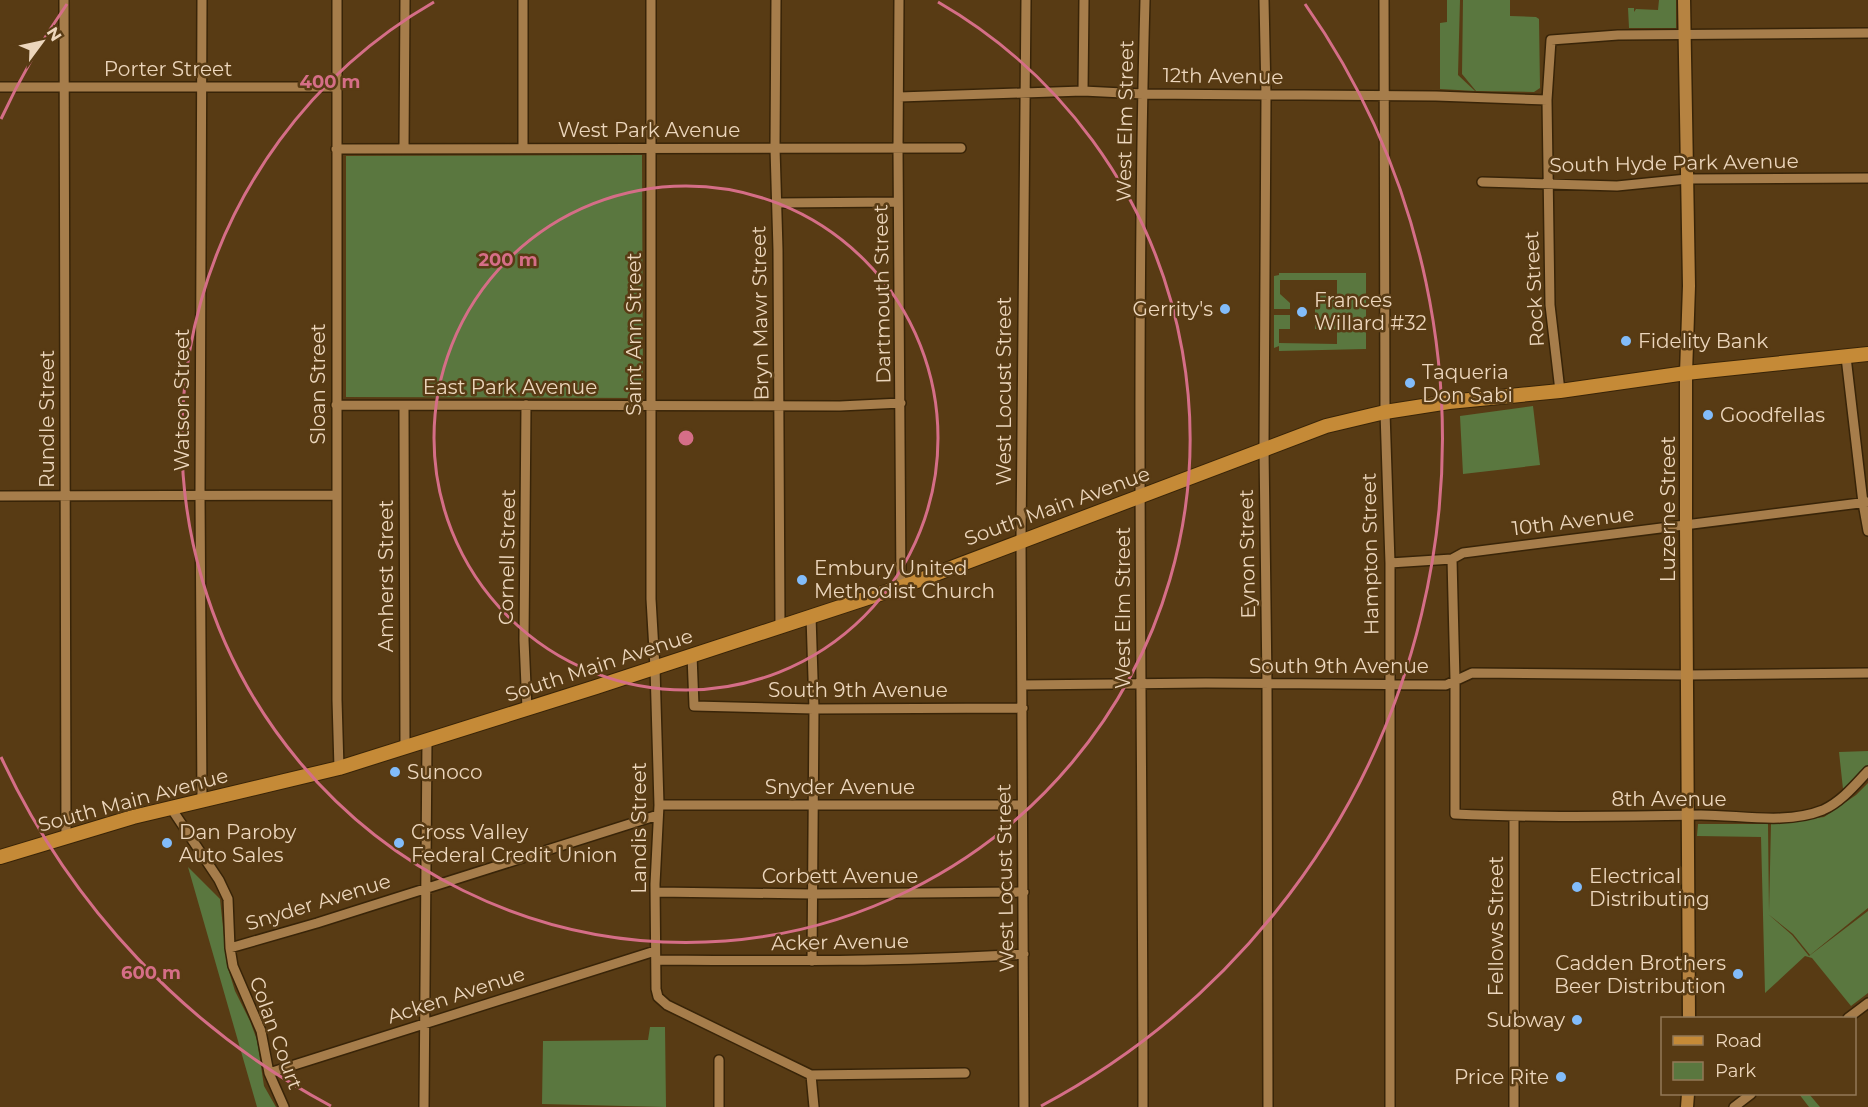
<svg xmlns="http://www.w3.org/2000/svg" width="1868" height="1107" font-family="Montserrat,sans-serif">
<rect width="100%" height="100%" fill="#583b14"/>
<path fill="#5a773f" d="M 1447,0 L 1460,0 L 1458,75 L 1475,91 L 1440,89 L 1440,23 L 1447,22 Z
M 1463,0 L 1510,0 L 1510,16 L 1536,17 L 1539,19 L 1540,88 L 1534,92 L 1476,91 L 1462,74 Z
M 1659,0 L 1676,0 L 1676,28 L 1629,28 L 1628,8 L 1634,8 L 1634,12 L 1636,9 L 1658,10 Z
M 642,155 L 643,398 L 346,397 L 346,156 Z
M 1279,273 L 1366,273 L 1366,349 L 1279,351 L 1279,346 L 1274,348 L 1274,315 L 1290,315 L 1290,329 L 1279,329 L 1279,343 L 1337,344 L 1337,329 L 1315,329 L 1315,294 L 1337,294 L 1337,280 L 1280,280 L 1280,294 L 1290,303 L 1290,309 L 1274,309 L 1274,276 L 1279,275 Z
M 1533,406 L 1540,465 L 1463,474 L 1460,416 Z
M 1868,751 L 1868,767 L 1843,789 L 1839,752 Z
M 1868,783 L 1868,908 L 1810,955 L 1793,934 L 1768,914 L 1792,935 L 1809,956 L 1868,911 L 1868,993 L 1851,1006 L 1812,958 L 1805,956 L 1765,993 L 1761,837 L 1697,836 L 1698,824 L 1768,824 L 1769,912 L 1771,824 L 1824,817 L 1856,795 Z
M 188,867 L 220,899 L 227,965 L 235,991 L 250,1021 L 257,1040 L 264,1086 L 276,1107 L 257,1107 Z
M 650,1027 L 665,1027 L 666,1107 L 542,1104 L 543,1041 L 648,1040 Z
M 1799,1094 L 1809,1094 L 1820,1107 L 1809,1107 Z"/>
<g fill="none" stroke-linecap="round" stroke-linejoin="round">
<g stroke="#382408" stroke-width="12">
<path id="street" d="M 64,0 L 66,838
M 202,0 L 200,495 L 202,801
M 337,0 L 337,700 L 339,768
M 651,0 L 651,599 L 655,668 L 659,805 L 655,884 L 656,989 L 658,997 L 667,1005 L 811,1075 L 965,1073
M 776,0 L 775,148 L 778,250 L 780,626
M 899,0 L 898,148 L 901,587
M 1264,0 L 1266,95 L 1264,448 L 1267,685 L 1268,1107
M 1384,0 L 1385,412 L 1390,563 L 1390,1107
M 0,87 L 336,87
M 1083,91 L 1084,0
M 899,97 L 1083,91 L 1143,94 L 1436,96 L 1547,100
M 523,148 L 523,0
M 336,149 L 961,148
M 404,149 L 405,0
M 1482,182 L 1617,186 L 1687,179 L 1868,178
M 777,203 L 898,202
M 1846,357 L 1863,503 L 1868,531
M 1560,391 L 1550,305 L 1547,100 L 1551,40 L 1618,35 L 1868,33
M 336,405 L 840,406 L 901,403
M 526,405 L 524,640 L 527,709
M 404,406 L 405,747
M 0,496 L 337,495
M 1452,559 L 1455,680 L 1455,814 C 1537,818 1619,816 1701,815 C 1741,815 1785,825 1823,810 C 1841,802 1855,785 1868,771
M 1390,563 L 1452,559 L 1463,553 L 1868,502
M 811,616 L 814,709 L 812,961
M 692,655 L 694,706 L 814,709 L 1023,708
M 1022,685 L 1206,683 L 1446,685 L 1472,673 L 1687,675 L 1868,673
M 659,805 L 1022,805
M 171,808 L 219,880 L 228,899 L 230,948 L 233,966 L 261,1031 L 269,1073 L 284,1107
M 656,892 L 813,894 L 1024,892
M 230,948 L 317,923 L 658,815
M 656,960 C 778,961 901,962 1024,954
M 1848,1018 L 1868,1003
M 269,1073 L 655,951
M 811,1075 L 814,1107
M 424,1107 L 427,740
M 719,1107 L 719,1060
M 1024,1107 L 1021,540 L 1026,0
M 1143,1107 C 1143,738 1135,369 1145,0
M 1514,1107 L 1514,817
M 1734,1107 L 1751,1094"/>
</g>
<g stroke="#382408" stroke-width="15">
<path id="secondary" d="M 1684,0 L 1689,286 L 1686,373 L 1686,525 L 1689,1018
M 1687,1107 L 1688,1094"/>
</g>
<g stroke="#382408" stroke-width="16">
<path id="primary" d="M 0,857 L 133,817 L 339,768 L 596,687 L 901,587 L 1326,426 L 1385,412 L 1449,402 L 1560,391 L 1686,373 L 1868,354"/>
</g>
<use href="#street" stroke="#a67d4b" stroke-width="9"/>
<use href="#secondary" stroke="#b68341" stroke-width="12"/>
<use href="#primary" stroke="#c58a37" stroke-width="14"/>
</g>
<g fill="none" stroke="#d56e87" stroke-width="3">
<circle cx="686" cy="438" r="252"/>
<path d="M938 2A504 504 0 1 1 434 2"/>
<path d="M331 1106A756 756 0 0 1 1 757M1 119A756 756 0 0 1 67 4M1305 4A756 756 0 0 1 1041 1106"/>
</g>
<g fill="#82bcfa" stroke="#583b14" stroke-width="2">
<circle cx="1225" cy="309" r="6"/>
<circle cx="1302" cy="312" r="6"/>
<circle cx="1626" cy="341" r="6"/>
<circle cx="1410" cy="383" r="6"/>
<circle cx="1708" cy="415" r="6"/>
<circle cx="802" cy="580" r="6"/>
<circle cx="395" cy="772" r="6"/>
<circle cx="167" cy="843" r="6"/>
<circle cx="399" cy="843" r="6"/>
<circle cx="1577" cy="887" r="6"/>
<circle cx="1738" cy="974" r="6"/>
<circle cx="1577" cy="1020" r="6"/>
<circle cx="1561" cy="1077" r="6"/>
</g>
<g text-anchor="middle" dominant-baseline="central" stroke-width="5" stroke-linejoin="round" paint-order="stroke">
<g font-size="20" fill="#ecd6bc" stroke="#583b14">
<text x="168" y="69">Porter Street</text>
<text transform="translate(1223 76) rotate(1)">12th Avenue</text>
<text transform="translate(1125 121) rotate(-89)">West Elm Street</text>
<text x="649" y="130">West Park Avenue</text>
<text transform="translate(1674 163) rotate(-1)">South Hyde Park Avenue</text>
<text transform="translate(1534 289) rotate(-93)">Rock Street</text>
<text transform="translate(882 294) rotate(-91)">Dartmouth Street</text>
<text transform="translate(760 313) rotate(-91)">Bryn Mawr Street</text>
<text transform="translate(634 334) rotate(-90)">Saint Ann Street</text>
<text transform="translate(318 384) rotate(-90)">Sloan Street</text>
<text x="510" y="387">East Park Avenue</text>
<text transform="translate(1004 391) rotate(-90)">West Locust Street</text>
<text transform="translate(182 400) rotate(-90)">Watson Street</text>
<text transform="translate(47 419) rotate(-90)">Rundle Street</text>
<text transform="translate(1057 506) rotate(-20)">South Main Avenue</text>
<text transform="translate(1668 509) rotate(-90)">Luzerne Street</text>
<text transform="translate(1573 521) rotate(-7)">10th Avenue</text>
<text transform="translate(1247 554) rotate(-91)">Eynon Street</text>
<text transform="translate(1370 554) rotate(-91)">Hampton Street</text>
<text transform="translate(507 557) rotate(-89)">Cornell Street</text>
<text transform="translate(386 576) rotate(-90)">Amherst Street</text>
<text transform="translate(1123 608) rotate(-90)">West Elm Street</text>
<text transform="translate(599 665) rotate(-18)">South Main Avenue</text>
<text x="1339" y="666">South 9th Avenue</text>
<text x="858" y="690">South 9th Avenue</text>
<text x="840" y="787">Snyder Avenue</text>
<text x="1669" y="799">8th Avenue</text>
<text transform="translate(133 800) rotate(-15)">South Main Avenue</text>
<text transform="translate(639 828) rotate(-90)">Landis Street</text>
<text x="840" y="876">Corbett Avenue</text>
<text transform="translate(1005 878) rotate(-91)">West Locust Street</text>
<text transform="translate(318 902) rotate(-17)">Snyder Avenue</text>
<text transform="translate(1496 926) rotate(-90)">Fellows Street</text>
<text transform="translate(840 942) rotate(-1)">Acker Avenue</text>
<text transform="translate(456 995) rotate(-18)">Acken Avenue</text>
<text transform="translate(276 1033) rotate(70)">Colan Court</text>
</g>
<g font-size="20" fill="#ecd6bc" stroke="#583b14" text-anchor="start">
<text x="1314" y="300">Frances<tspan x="1314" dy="23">Willard #32</tspan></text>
<text x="1213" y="309" text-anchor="end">Gerrity's</text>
<text x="1638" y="341">Fidelity Bank</text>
<text x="1422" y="372">Taqueria<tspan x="1422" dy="23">Don Sabi</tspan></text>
<text x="1720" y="415">Goodfellas</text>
<text x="814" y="568">Embury United<tspan x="814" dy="23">Methodist Church</tspan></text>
<text x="407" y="772">Sunoco</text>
<text x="179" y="832">Dan Paroby<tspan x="179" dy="23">Auto Sales</tspan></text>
<text x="411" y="832">Cross Valley<tspan x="411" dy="23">Federal Credit Union</tspan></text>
<text x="1589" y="876">Electrical<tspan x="1589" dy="23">Distributing</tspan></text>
<text x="1726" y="963" text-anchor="end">Cadden Brothers<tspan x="1726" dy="23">Beer Distribution</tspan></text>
<text x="1565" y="1020" text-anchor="end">Subway</text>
<text x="1549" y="1077" text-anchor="end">Price Rite</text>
</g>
</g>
<circle cx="686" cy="438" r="9" fill="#d56e87" stroke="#583b14" stroke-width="3"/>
<g font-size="18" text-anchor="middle" font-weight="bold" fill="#d56e87" stroke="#583b14" stroke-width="5" stroke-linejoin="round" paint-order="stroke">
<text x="330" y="88">400 m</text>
<text x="508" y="266">200 m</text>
<text x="151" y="979">600 m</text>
</g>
<rect x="1661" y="1017" width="195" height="78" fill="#583b14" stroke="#937957" stroke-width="1.5"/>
<rect x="1673" y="1036" width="30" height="9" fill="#c58a37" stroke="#937957" stroke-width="1.5"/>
<text x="1715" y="1047" font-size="18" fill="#ecd6bc">Road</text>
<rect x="1673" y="1062" width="30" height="18" fill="#5a773f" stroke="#937957" stroke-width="1.5"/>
<text x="1715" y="1077" font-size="18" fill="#ecd6bc">Park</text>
<g transform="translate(42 42) rotate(57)" stroke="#583b14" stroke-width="4.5" paint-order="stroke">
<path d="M0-4.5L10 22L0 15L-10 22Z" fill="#ecd6bc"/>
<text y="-9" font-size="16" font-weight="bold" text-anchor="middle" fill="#ecd6bc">N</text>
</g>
</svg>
